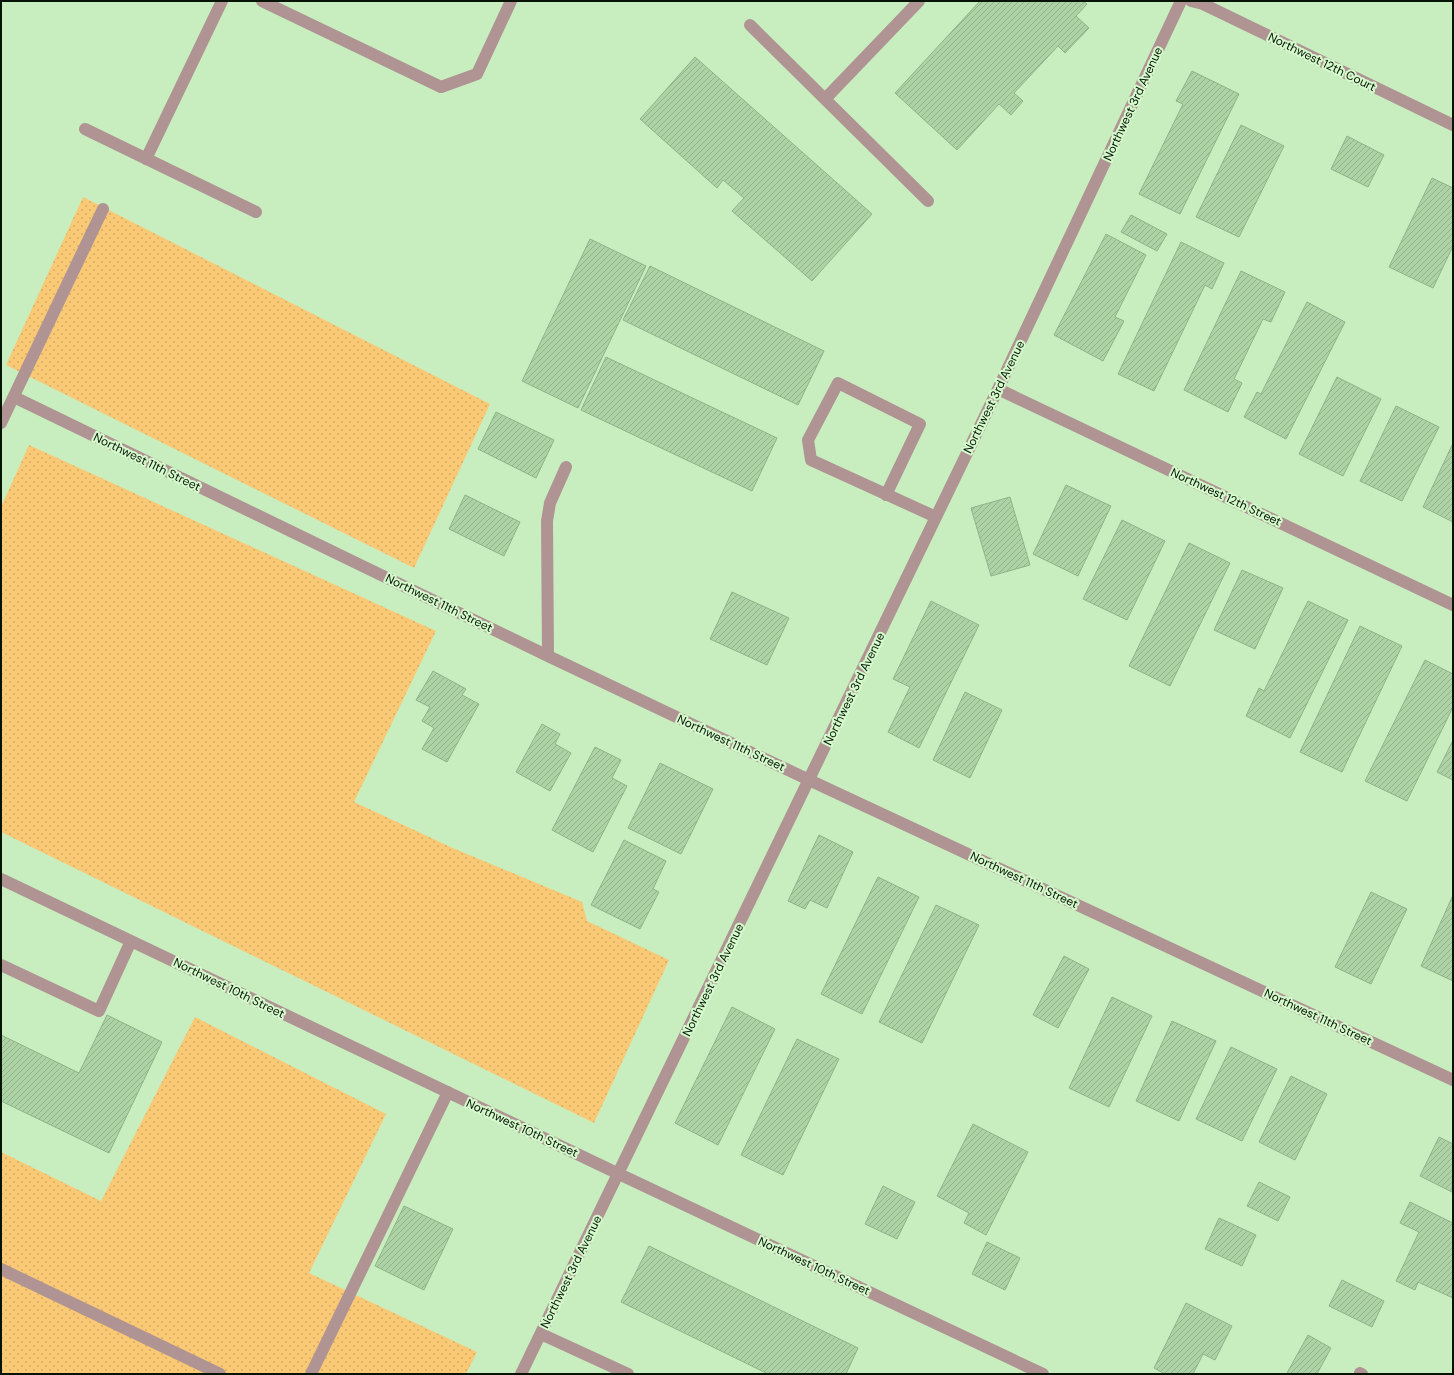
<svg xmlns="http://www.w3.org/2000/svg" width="1454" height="1375" font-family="'DM Sans',sans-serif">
<defs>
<pattern id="grass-dots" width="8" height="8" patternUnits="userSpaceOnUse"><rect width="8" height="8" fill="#f9c975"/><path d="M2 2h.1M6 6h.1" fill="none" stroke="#d4ac64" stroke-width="1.8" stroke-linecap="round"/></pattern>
<pattern id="building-hatch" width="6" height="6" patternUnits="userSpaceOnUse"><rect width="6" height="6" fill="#add2a5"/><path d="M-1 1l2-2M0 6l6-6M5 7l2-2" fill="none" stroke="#93b38d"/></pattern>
</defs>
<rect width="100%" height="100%" fill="#c8eec0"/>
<path fill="url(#grass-dots)" d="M 83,197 L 490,404 L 414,568 L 6,365 Z
M 29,445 L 436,631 L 354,802 L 455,849 L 582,902 L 587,921 L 669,960 L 594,1123 L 1,832 L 1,507 Z
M 195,1017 L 386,1114 L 309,1273 L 477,1352 L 466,1374 L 1,1374 L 1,1152 L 101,1201 Z"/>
<path fill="url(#building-hatch)" stroke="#8fb388" d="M 980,1 L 1083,1 L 1087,4 L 1076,16 L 1089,28 L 1065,53 L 1058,46 L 1014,93 L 1023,101 L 1011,115 L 999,104 L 957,150 L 895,93 Z
M 695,57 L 872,214 L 812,281 L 732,211 L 744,198 L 723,180 L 717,188 L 640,119 Z
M 1192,71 L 1239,94 L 1180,214 L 1139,194 L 1183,104 L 1176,101 Z
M 1241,125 L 1284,146 L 1239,237 L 1196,217 Z
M 1347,136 L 1384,155 L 1368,187 L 1331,169 Z
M 1432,178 L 1453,188 L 1453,246 L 1433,288 L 1389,267 Z
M 1131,215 L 1167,234 L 1157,251 L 1121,232 Z
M 1106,234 L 1146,255 L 1115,317 L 1124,321 L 1103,361 L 1054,335 Z
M 590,239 L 646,266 L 578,408 L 522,381 Z
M 1181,242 L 1224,263 L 1212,289 L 1205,285 L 1154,391 L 1118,374 Z
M 650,266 L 824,351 L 798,405 L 623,320 Z
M 1241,271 L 1285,292 L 1271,322 L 1263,319 L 1234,379 L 1242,383 L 1228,412 L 1184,390 Z
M 1307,302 L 1345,322 L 1286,439 L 1244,417 L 1257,392 L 1261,394 Z
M 606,357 L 777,438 L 752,491 L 581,410 Z
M 1337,377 L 1381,399 L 1343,476 L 1299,454 Z
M 1396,406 L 1439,427 L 1402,501 L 1360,481 Z
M 496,412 L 554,440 L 536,478 L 478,449 Z
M 1453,443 L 1453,522 L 1423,507 Z
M 1066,485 L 1111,506 L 1078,576 L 1033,554 Z
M 465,495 L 520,522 L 504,556 L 449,529 Z
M 1010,497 L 1030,565 L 991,576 L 971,508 Z
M 1122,520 L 1165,541 L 1127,620 L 1083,599 Z
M 1189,543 L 1230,563 L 1170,686 L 1129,666 Z
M 1242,570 L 1283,588 L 1255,649 L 1214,630 Z
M 732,592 L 789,618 L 767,665 L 710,639 Z
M 931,601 L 979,625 L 919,748 L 888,732 L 910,687 L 893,679 Z
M 1308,601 L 1348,620 L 1290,738 L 1246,716 L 1259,688 L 1264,691 Z
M 1360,626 L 1402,646 L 1342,772 L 1300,752 Z
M 1425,660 L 1453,674 L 1453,707 L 1407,801 L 1365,781 Z
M 433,671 L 466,689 L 462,695 L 479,704 L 447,762 L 422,749 L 434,728 L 422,721 L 430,707 L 416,700 Z
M 965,692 L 1002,710 L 970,778 L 933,760 Z
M 542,724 L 560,734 L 555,744 L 571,753 L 550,791 L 516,772 Z
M 1453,740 L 1453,780 L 1437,772 Z
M 595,747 L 621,760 L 612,778 L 627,786 L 593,852 L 552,830 Z
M 660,763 L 713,789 L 681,854 L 628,828 Z
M 819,835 L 853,852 L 827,908 L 810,900 L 805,909 L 788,901 Z
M 624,840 L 666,861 L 653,889 L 659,892 L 640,929 L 591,905 Z
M 878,877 L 919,897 L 862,1014 L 821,994 Z
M 1371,892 L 1407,909 L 1371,984 L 1335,967 Z
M 1453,895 L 1453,981 L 1421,966 Z
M 936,905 L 979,925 L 922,1043 L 879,1022 Z
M 1064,956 L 1089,969 L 1058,1028 L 1033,1015 Z
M 1112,997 L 1152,1016 L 1109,1107 L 1069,1088 Z
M 732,1007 L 775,1029 L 718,1145 L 675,1123 Z
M 107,1015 L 162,1042 L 109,1153 L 1,1101 L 1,1035 L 79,1073 Z
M 1172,1021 L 1216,1041 L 1179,1121 L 1136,1101 Z
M 797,1039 L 839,1059 L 783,1175 L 741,1155 Z
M 1231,1047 L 1277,1069 L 1242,1141 L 1196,1119 Z
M 1291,1076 L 1327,1094 L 1295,1160 L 1259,1142 Z
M 973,1124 L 1028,1152 L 986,1235 L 964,1223 L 969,1213 L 937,1196 Z
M 1439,1137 L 1453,1144 L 1452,1192 L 1420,1176 Z
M 1259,1182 L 1290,1197 L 1278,1221 L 1247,1206 Z
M 883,1186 L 915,1202 L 897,1239 L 865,1224 Z
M 1410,1202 L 1453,1223 L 1453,1298 L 1418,1282 L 1415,1290 L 1396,1281 L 1419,1232 L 1400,1223 Z
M 404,1206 L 453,1229 L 424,1290 L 375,1266 Z
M 1219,1218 L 1256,1235 L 1242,1266 L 1205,1249 Z
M 987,1242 L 1020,1258 L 1005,1290 L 972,1274 Z
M 649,1246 L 858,1348 L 846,1374 L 768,1374 L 621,1302 Z
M 1342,1280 L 1384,1301 L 1372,1327 L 1329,1306 Z
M 1186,1303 L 1232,1326 L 1215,1360 L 1203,1354 L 1193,1374 L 1165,1374 L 1154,1368 Z
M 1308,1335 L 1331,1348 L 1317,1374 L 1289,1374 L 1287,1373 Z"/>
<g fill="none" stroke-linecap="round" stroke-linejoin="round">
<path stroke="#af9493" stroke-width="12" d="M 262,1 L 441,87 L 477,74 L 511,1
M 1191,1 L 1203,4 L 1453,125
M 750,25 L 928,201
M 825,99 L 919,1
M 85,129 L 256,212
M 146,159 L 222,1
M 998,389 L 1453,605
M 14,397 L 548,656 L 824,787 L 1453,1080
M 1,423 L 103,209
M 886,495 L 920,424 L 838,383 L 808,440 L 811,460 L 936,517
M 548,656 L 547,521 L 550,503 L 566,467
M 1,879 L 619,1174 L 1043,1374
M 1,965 L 99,1011 L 131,941
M 1,1269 L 220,1374
M 541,1334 L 628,1374
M 1360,1373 L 1362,1374
M 311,1374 L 448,1092
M 521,1374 L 998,389 L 1181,1"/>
</g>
<g text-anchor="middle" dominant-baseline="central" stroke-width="4" stroke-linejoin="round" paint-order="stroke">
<g font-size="12" fill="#071305" stroke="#d5fbcd">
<text transform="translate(1322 62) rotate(26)">Northwest 12th Court</text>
<text transform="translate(1133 104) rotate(-65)">Northwest 3rd Avenue</text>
<text transform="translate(994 397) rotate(-64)">Northwest 3rd Avenue</text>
<text transform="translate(147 462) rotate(26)">Northwest 11th Street</text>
<text transform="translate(1226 497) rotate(25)">Northwest 12th Street</text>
<text transform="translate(439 603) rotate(26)">Northwest 11th Street</text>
<text transform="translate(854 689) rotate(-64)">Northwest 3rd Avenue</text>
<text transform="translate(731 743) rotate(25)">Northwest 11th Street</text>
<text transform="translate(1024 880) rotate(25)">Northwest 11th Street</text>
<text transform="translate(713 980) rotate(-64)">Northwest 3rd Avenue</text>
<text transform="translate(229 988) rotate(26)">Northwest 10th Street</text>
<text transform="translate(1318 1017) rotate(25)">Northwest 11th Street</text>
<text transform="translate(522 1128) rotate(25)">Northwest 10th Street</text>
<text transform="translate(814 1266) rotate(25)">Northwest 10th Street</text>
<text transform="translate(571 1272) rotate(-64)">Northwest 3rd Avenue</text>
</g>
</g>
<rect width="1454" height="1375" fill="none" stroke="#071305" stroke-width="4"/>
</svg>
